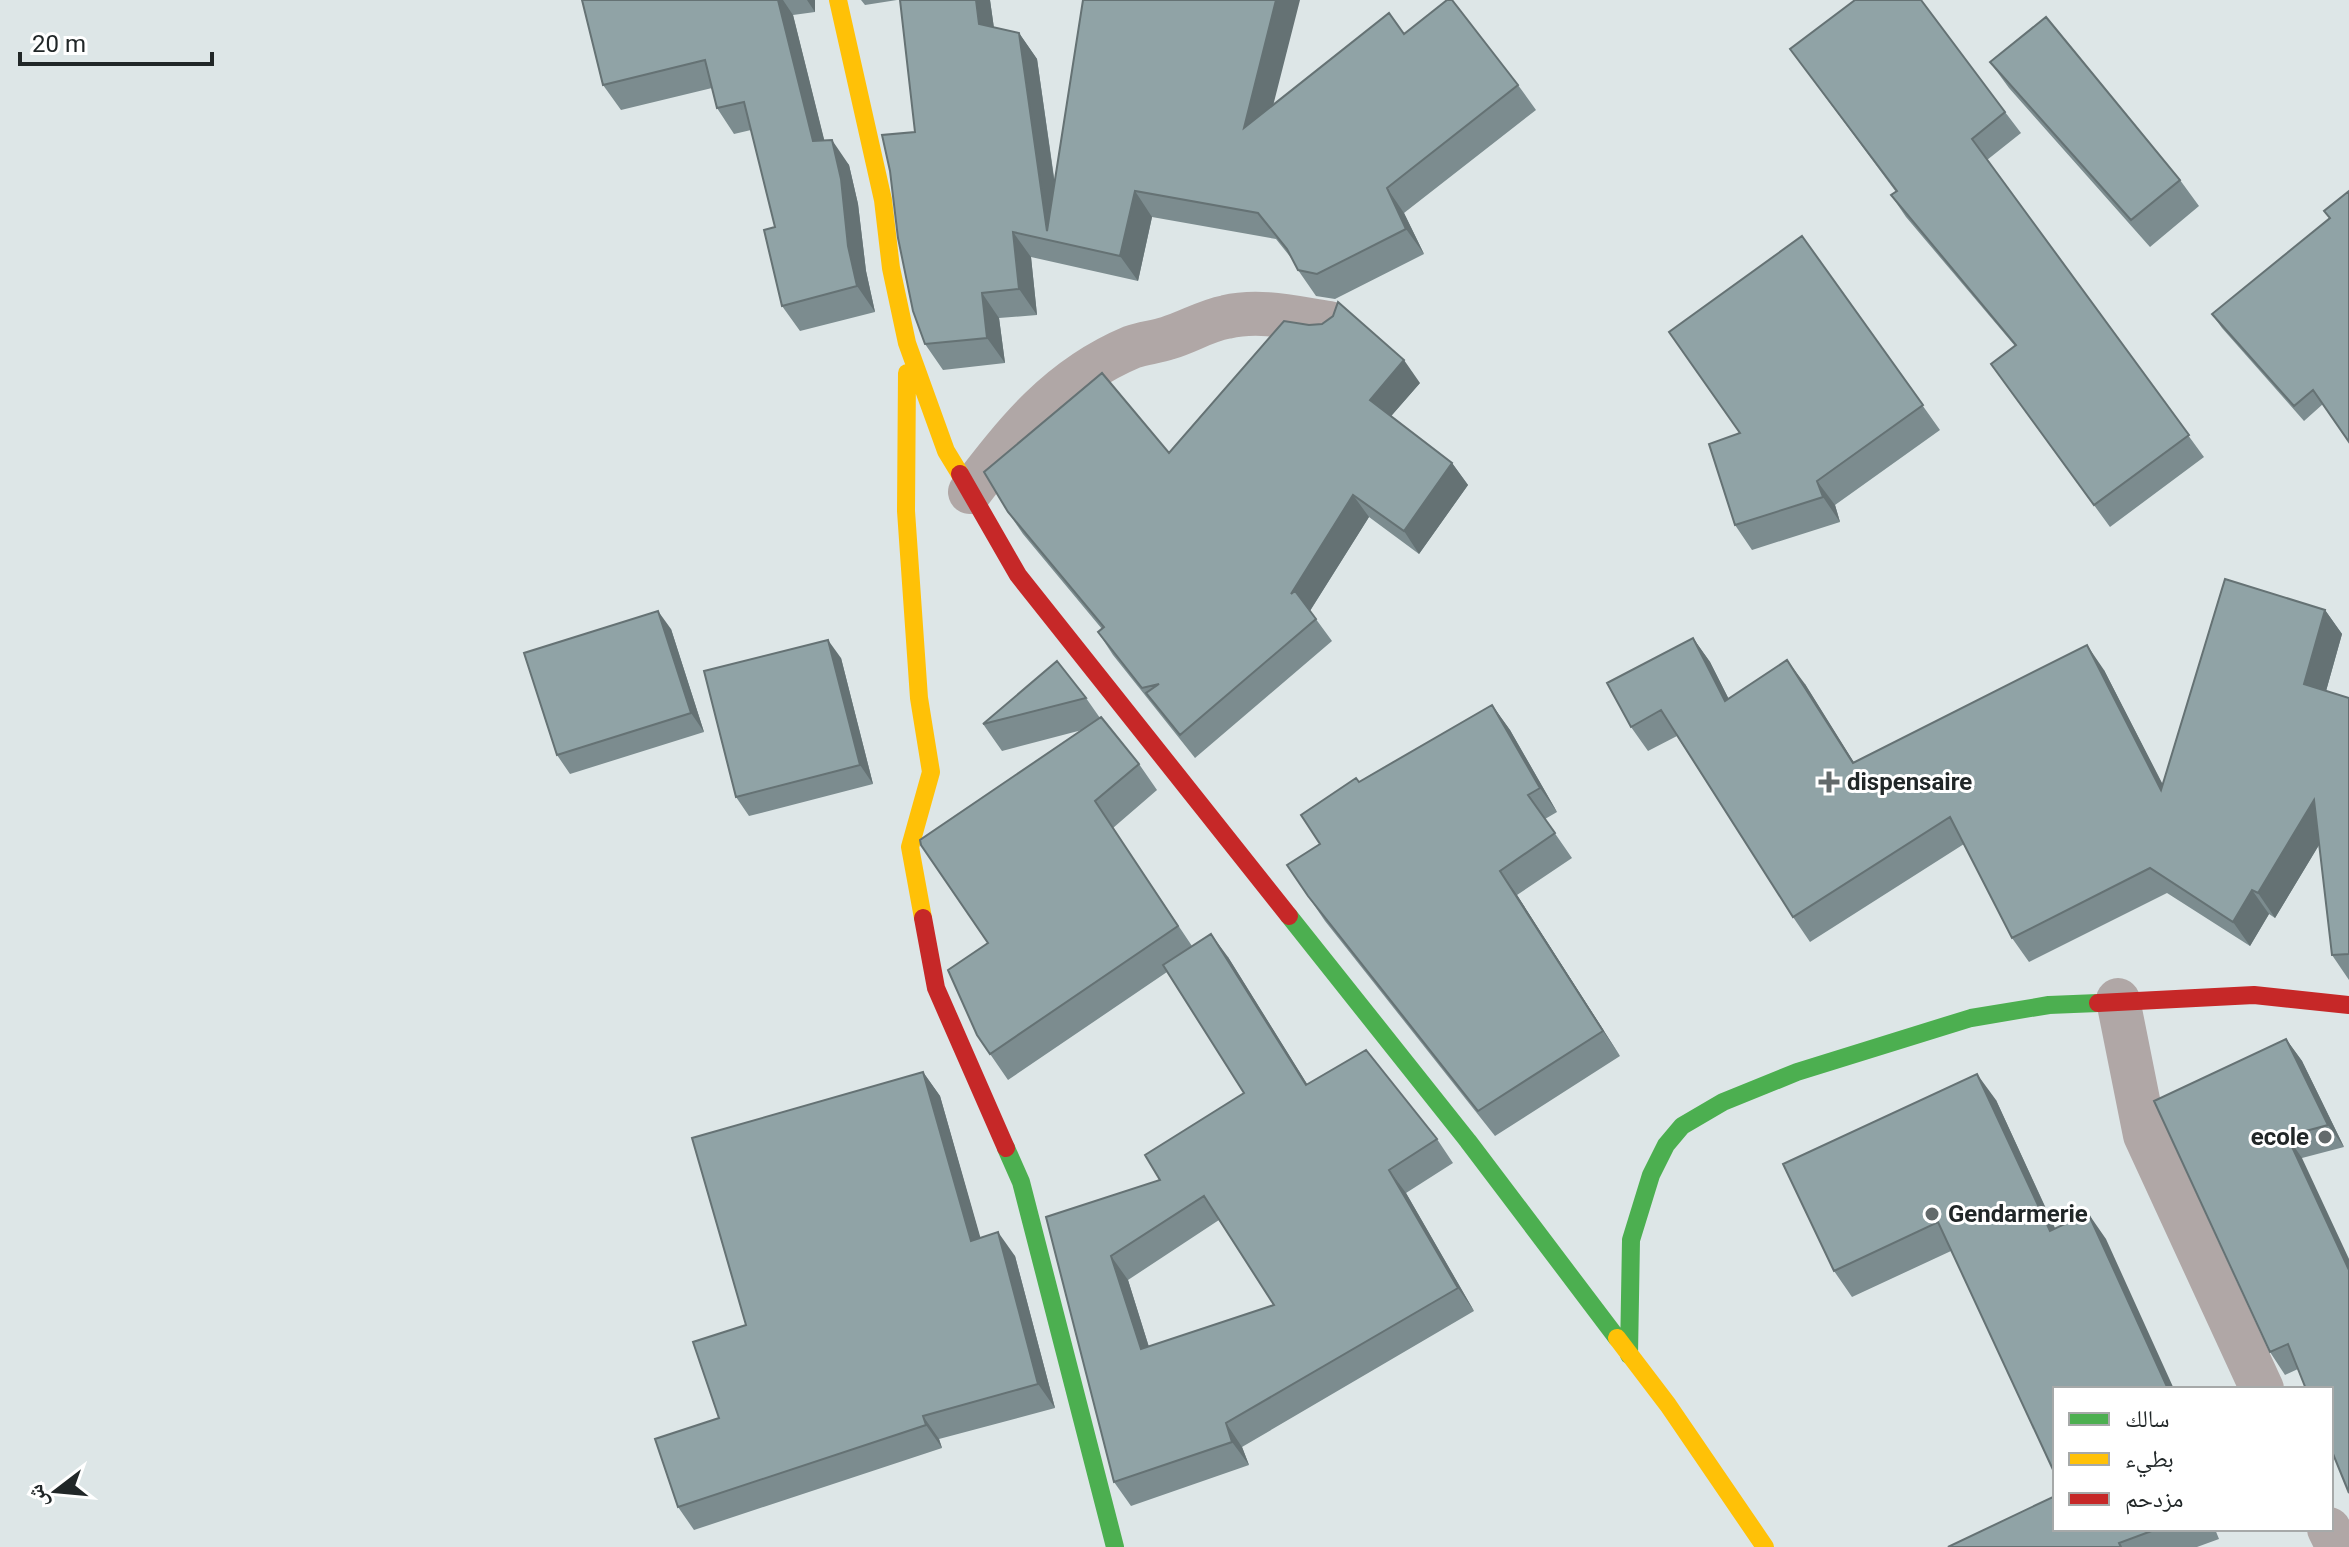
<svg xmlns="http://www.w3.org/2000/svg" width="2349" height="1547" font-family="Roboto,'Noto Naskh Arabic',sans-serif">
<rect width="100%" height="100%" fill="#dde6e7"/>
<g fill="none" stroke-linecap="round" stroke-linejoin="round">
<path stroke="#b0a7a6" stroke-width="44" d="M 970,492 C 1017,431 1058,378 1132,347 C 1144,343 1156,342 1168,338 C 1188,332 1205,321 1226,317 C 1260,309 1295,318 1329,323
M 2118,1000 L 2145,1135 L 2262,1389
M 2329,1529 L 2338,1547"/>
<path stroke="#4caf50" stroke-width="18" d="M 1289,916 L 1468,1141 L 1617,1338
M 1006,1148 L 1021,1182 L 1115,1547
M 1629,1355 L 1631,1240 L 1651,1175 L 1666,1145 L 1682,1126 L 1723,1102 L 1797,1072 L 1971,1018 L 2049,1005 L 2098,1003"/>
<path stroke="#ffc107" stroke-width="18" d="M 838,0 L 883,200 L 891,268 L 907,343 L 946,451 L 960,474
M 907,373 L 906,511 L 919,698 L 931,772 L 910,847 L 923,918
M 1617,1338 L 1668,1405 L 1765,1547"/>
<path stroke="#c62828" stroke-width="18" d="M 960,474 L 1018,575 L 1289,916
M 923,918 L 936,988 L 1006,1148
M 2098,1003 L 2254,995 L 2349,1005"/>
</g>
<path fill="#7c8c8f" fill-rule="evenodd" d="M 582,0 L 815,0 L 815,12 L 793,15 L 824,140 L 849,165 L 858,204 L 866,271 L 875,312 L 800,331 L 782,306 L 775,227 L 751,130 L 734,134 L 717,108 L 712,88 L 621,110 L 603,85 Z
M 861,0 L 897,0 L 865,5 Z
M 900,0 L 990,0 L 994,28 L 1019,33 L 1037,59 L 1055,184 L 1274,104 L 1404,34 L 1518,85 L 1536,110 L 1404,213 L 1424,254 L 1335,299 L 1316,296 L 1298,270 L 1292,259 L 1276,239 L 1152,217 L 1138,281 L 1031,257 L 1037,315 L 999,318 L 1005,363 L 943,370 L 925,344 L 915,132 Z
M 1790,49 L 2005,112 L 2021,133 L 1987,160 L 2204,457 L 2110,527 L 2006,385 L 2015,346 L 1906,217 L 1891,195 L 1896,192 Z
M 1990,62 L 2180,180 L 2199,206 L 2150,247 L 2009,88 Z
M 2349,191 L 2323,404 L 2304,421 L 2222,328 L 2212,314 L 2330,218 L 2324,211 Z
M 1802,236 L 1940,430 L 1835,505 L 1840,522 L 1752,550 L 1735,525 L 1740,433 Z
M 1420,383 L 1391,416 L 1452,463 L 1468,485 L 1419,554 L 1369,517 L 1310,611 L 1332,641 L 1195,758 L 1113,655 L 1098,632 L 1102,629 L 1023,534 L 1008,512 L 1169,453 Z
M 2325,610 L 2342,634 L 2326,691 L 2349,698 L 2349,980 L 2332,955 L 2319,845 L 2275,918 L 2269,914 L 2250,946 L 2167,893 L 2029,962 L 2012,938 L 1964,844 L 1810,942 L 1793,917 L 1677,736 L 1648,751 L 1631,727 L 1693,638 L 1710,662 L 1728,698 L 1805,684 L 1854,763 L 2104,670 L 2162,784 Z
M 671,629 L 704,732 L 570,774 L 557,755 Z
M 841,658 L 873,784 L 749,816 L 736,797 Z
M 1086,698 L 1100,718 L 1139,764 L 1157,790 L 1113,828 L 1192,946 L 1228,957 L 1307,1084 L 1437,1139 L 1453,1163 L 1406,1193 L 1474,1311 L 1242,1447 L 1249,1465 L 1131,1506 L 1114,1482 L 1046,1217 L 1160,1180 L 1244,1093 L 1167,972 L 1008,1080 L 977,1035 L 988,943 L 1082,730 L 1002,751 L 983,724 ZM 1219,1220 L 1274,1305 L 1149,1347 L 1128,1280 Z
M 1492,705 L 1510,730 L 1557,812 L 1545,819 L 1572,858 L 1517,895 L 1620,1056 L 1495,1136 L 1325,921 L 1308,896 L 1320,844 L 1359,782 Z
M 2286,1039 L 2302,1061 L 2344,1147 L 2302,1158 L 2298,1369 L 2285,1375 L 2270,1352 Z
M 923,1072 L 940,1096 L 980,1238 L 1015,1256 L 1055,1408 L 939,1439 L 942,1448 L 694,1530 L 678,1507 L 719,1418 L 746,1325 Z
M 1996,1100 L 2055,1228 L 2106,1239 L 1951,1251 L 1852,1297 L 1834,1271 Z
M 2055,1529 L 2215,1529 L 2219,1539 L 2197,1547 L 1948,1547 Z"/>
<path fill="#657274" d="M 778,0 L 783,0 L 793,15 L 831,167 L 813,141 Z
M 807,0 L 815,0 L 815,12 Z
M 976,0 L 990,0 L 997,50 L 979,24 Z
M 1276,0 L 1300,0 L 1261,153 L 1244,128 Z
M 1019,33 L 1037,59 L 1063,243 L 1047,231 Z
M 832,140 L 849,165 L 858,204 L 866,271 L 875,312 L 857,286 L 848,246 Z
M 1387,188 L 1404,213 L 1424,254 L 1406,229 Z
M 1135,191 L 1152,217 L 1138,281 L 1120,256 Z
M 1013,232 L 1031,257 L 1037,315 L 1019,289 Z
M 982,293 L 999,318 L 1005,363 L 987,338 Z
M 1404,360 L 1420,383 L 1386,422 L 1370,400 Z
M 1452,463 L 1468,485 L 1419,554 L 1404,531 Z
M 1817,481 L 1835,505 L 1840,522 L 1823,497 Z
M 1353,495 L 1369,517 L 1306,617 L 1291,594 Z
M 2325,610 L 2342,634 L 2321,709 L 2304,684 Z
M 658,611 L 671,629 L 704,732 L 691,713 Z
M 1693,638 L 1710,662 L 1742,725 L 1725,701 Z
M 828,640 L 841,658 L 873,784 L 860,765 Z
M 2087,645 L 2104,670 L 2178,814 L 2161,790 Z
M 1787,660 L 1805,684 L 1870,788 L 1853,763 Z
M 1492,705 L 1510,730 L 1557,812 L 1540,788 Z
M 2314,800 L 2331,825 L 2275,918 L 2258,893 Z
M 1500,871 L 1517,895 L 1620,1056 L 1603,1031 Z
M 2252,890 L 2269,914 L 2250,946 L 2233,922 Z
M 1211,934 L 1228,957 L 1322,1108 L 1306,1085 Z
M 2286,1039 L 2302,1061 L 2344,1147 L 2328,1125 Z
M 923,1072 L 940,1096 L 988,1264 L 971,1241 Z
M 1977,1074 L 1996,1100 L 2068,1257 L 2050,1231 Z
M 2287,1136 L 2302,1158 L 2349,1259 L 2349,1270 Z
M 1389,1170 L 1406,1193 L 1474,1311 L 1458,1288 Z
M 2088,1213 L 2106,1239 L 2174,1389 L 2168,1389 Z
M 998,1232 L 1015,1256 L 1055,1408 L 1038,1384 Z
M 1111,1256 L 1128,1280 L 1157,1373 L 1141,1349 Z
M 923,1416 L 939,1439 L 942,1448 L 926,1425 Z
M 1226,1423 L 1242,1447 L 1249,1465 L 1232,1442 Z"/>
<path fill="#90a3a6" stroke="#657274" stroke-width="2" fill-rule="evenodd" d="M 582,0 L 778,0 L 813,141 L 832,140 L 841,179 L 848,246 L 857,286 L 782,306 L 764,230 L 775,227 L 744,102 L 717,108 L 705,60 L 603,85 Z
M 900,0 L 976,0 L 979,24 L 1019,33 L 1047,231 L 1083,0 L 1276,0 L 1244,128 L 1389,13 L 1404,34 L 1447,0 L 1452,0 L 1518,85 L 1387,188 L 1406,229 L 1317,274 L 1298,270 L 1287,249 L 1258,213 L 1135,191 L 1120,256 L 1013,232 L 1019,289 L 982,293 L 987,338 L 925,344 L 913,311 L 898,238 L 890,171 L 882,135 L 915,132 Z
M 1855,0 L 1921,0 L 2005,112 L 1972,139 L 2189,435 L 2094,505 L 1991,364 L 2016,345 L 1891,195 L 1897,191 L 1790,49 Z
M 2046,17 L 2180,180 L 2131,220 L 1990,62 Z
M 2349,191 L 2349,442 L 2313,390 L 2294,406 L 2212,314 L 2330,218 L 2324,211 Z
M 1802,236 L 1923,405 L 1817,481 L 1823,497 L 1735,525 L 1709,444 L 1740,433 L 1669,332 Z
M 1338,302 L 1404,360 L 1370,400 L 1452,463 L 1404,531 L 1353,495 L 1291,594 L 1295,591 L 1316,619 L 1180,735 L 1146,693 L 1159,684 L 1142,688 L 1098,632 L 1104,627 L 1008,512 L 984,472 L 1102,373 L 1169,453 L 1284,321 L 1309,325 L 1322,324 L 1333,316 Z
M 2225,579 L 2325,610 L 2304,684 L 2349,698 L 2349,954 L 2332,955 L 2314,800 L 2258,893 L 2252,890 L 2233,922 L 2150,868 L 2012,938 L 1950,817 L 1793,917 L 1661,710 L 1631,727 L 1607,683 L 1693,638 L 1725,701 L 1787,660 L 1853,763 L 2087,645 L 2161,790 Z
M 658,611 L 691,713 L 557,755 L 524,653 Z
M 828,640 L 860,765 L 736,797 L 704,671 Z
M 1057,661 L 1086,698 L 983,724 Z
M 1492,705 L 1540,788 L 1528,795 L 1555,833 L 1500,871 L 1603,1031 L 1478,1111 L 1308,896 L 1287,865 L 1320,844 L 1301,815 L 1356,778 L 1359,782 Z
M 1101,717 L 1139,764 L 1095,801 L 1178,926 L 990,1054 L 977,1035 L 948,970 L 988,943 L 921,845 L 920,840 Z
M 1211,934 L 1306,1085 L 1366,1050 L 1437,1139 L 1389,1170 L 1458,1288 L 1226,1423 L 1232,1442 L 1114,1482 L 1046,1217 L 1160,1180 L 1145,1155 L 1244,1093 L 1163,965 ZM 1204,1196 L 1274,1305 L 1141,1349 L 1111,1256 Z
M 2286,1039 L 2328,1125 L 2287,1136 L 2349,1270 L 2349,1493 L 2331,1449 L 2331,1389 L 2306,1389 L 2288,1344 L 2270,1352 L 2154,1101 Z
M 923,1072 L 971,1241 L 998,1232 L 1038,1384 L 923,1416 L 926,1425 L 678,1507 L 655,1439 L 719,1418 L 693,1342 L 746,1325 L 692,1138 Z
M 1977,1074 L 2050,1231 L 2088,1213 L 2168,1389 L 2055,1389 L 2055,1474 L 1938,1222 L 1834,1271 L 1783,1164 Z
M 2055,1496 L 2055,1529 L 2157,1529 L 2119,1543 L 2121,1547 L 1948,1547 Z"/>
<g fill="#636a6b" stroke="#fff" stroke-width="3">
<path d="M1825 770h8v8h8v8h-8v8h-8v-8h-8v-8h8z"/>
<circle cx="2325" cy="1137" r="8"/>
<circle cx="1932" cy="1214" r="8"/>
</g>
<g text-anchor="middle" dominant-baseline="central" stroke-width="6" stroke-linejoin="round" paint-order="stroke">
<g font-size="24" font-weight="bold" fill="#212728" stroke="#fff" text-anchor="start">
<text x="1847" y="782">dispensaire</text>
<text x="2309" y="1137" text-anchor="end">ecole</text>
<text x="1948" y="1214">Gendarmerie</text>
</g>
</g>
<rect x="2053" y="1387" width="280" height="144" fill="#ffffff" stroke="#a6a9a9" stroke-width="2"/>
<rect x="2069" y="1413" width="40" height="12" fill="#4caf50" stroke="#a6a9a9" stroke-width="2"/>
<text x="2125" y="1427" font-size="24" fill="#212728">سالك</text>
<rect x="2069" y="1453" width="40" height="12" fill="#ffc107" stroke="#a6a9a9" stroke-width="2"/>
<text x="2125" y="1467" font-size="24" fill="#212728">بطيء</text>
<rect x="2069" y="1493" width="40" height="12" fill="#c62828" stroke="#a6a9a9" stroke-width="2"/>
<text x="2125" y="1507" font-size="24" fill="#212728">مزدحم</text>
<g transform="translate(56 1491) rotate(254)" stroke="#ffffff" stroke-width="6" paint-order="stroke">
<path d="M0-6L14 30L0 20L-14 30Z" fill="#212728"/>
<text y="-12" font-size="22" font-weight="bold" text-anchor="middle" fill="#212728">ش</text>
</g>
<path d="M20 52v12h192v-12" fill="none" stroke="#212728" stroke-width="4"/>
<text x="32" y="52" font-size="24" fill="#212728" stroke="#ffffff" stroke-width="6" paint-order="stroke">20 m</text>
</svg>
